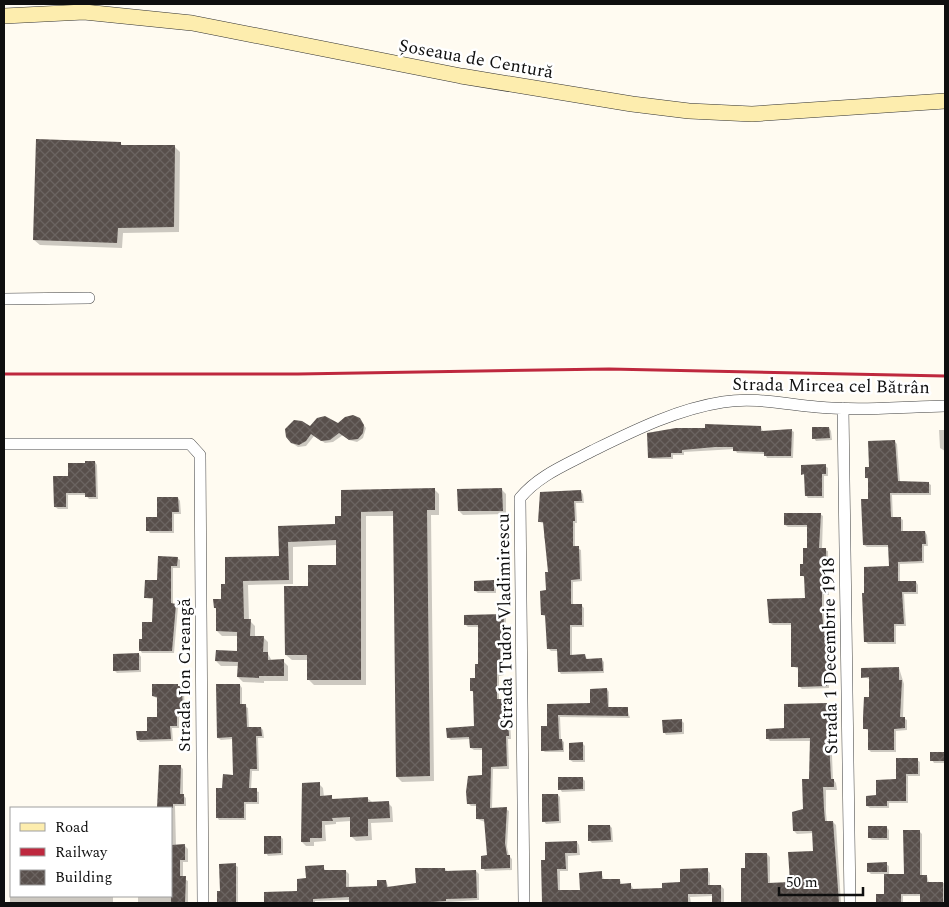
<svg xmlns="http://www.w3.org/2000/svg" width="949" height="907" font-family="Spectral,serif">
<defs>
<pattern id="building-cross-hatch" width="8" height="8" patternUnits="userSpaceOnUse" patternTransform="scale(1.25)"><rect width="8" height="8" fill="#584f4b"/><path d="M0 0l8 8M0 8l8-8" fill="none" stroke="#6b6461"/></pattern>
</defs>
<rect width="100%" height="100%" fill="#fffbf1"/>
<path fill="#0003" d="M 120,143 L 123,146 L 174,146 L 180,152 L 179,232 L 123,233 L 122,248 L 40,245 L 34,240 Z
M 359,419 L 366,428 L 363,438 L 357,442 L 349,440 L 343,435 L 333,442 L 325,443 L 314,436 L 306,446 L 298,447 L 292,443 L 310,427 L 339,424 Z
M 761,427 L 763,432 L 791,430 L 794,432 L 793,458 L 767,458 L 765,454 L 737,453 L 735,449 L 684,452 L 684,455 L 673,455 L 673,459 L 652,459 L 649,457 Z
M 829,428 L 831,431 L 832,440 L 816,441 L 814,438 Z
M 939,430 L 945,430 L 945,471 L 945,451 L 940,448 Z
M 895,442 L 897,444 L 900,482 L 928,483 L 931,485 L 931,495 L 892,495 L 893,518 L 900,518 L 903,520 L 903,532 L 925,532 L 927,535 L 928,546 L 924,546 L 924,563 L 900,564 L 900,582 L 916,582 L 918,585 L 918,594 L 904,594 L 906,626 L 896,626 L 896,644 L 868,644 L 866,642 L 890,568 L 890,547 L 867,547 L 864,545 L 869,500 L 869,480 L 866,477 L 871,468 Z
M 95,462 L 97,465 L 98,499 L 89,499 L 86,495 L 68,495 L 68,509 L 58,509 L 55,507 L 69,477 Z
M 825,466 L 828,468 L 828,476 L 824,476 L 824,498 L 808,498 L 806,495 L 806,477 L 803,474 Z
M 434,489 L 439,494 L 439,515 L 431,515 L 434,781 L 402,782 L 397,777 L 394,516 L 366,516 L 366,685 L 314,685 L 309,680 L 309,660 L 292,660 L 286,655 L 309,587 L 338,566 L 337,545 L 293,547 L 293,584 L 248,585 L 249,620 L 255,626 L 255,637 L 263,637 L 268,642 L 268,654 L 272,661 L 283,661 L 288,666 L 288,681 L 264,681 L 264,683 L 243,682 L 238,677 L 239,666 L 221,666 L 216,661 L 238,652 L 238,636 L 222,636 L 217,631 L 218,610 L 215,608 L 222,600 L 227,585 L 280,558 L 279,528 L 337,525 L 343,517 Z
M 502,490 L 506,494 L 506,514 L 463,515 L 459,511 Z
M 581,492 L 583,494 L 584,503 L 576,503 L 577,523 L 575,523 L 575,547 L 581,550 L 582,581 L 573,582 L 573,605 L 581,605 L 584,608 L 584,627 L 572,627 L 572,656 L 585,656 L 588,660 L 602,660 L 604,662 L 604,673 L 561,674 L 559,671 L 558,651 L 551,651 L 549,649 L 547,617 L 542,615 L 550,573 L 548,541 L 544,538 L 544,524 L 540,522 Z
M 178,498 L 180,501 L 181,514 L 174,514 L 174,533 L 150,533 L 148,530 Z
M 820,514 L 823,516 L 822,549 L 828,551 L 829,595 L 824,595 L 824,617 L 826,633 L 830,636 L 831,668 L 829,668 L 829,688 L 802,689 L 799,686 L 799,669 L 792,666 L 792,625 L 773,625 L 770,623 L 806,599 L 806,578 L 801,575 L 808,549 L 808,527 L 788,527 L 785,525 Z
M 177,558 L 180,560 L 180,568 L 173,568 L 173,605 L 178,607 L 174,653 L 142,653 L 140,650 L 143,640 L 153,623 L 154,600 L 146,598 Z
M 493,582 L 496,584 L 496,593 L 478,593 L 475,591 Z
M 503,615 L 506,618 L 505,639 L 502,639 L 504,675 L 499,676 L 499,700 L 507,700 L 509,703 L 511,739 L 508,739 L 509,769 L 493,769 L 492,809 L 506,809 L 509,811 L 507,847 L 509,856 L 512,859 L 512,870 L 485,871 L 483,868 L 488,857 L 485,822 L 477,819 L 477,806 L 471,806 L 468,803 L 484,776 L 483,750 L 474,750 L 471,748 L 471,739 L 451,740 L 448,737 L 475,727 L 475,694 L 472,691 L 479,665 L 479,627 L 468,627 L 465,624 Z
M 139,654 L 141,657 L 141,672 L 117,673 L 114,670 Z
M 899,668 L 904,684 L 903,718 L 907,720 L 907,730 L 896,731 L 896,752 L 871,752 L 869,750 L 869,731 L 864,728 L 871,698 L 870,679 L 863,677 Z
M 240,685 L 242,688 L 242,705 L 248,708 L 249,728 L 261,728 L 263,730 L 264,738 L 258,738 L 259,771 L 252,771 L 251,790 L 259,792 L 259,804 L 246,804 L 246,820 L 219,820 L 217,817 L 223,789 L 235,776 L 233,739 L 221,740 L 218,738 Z
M 178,686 L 184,690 L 185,718 L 179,717 L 179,728 L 172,728 L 173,741 L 140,742 L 138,740 L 148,732 L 158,719 L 158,699 L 153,696 Z
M 607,689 L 609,692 L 609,708 L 627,708 L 630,718 L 560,717 L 561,740 L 564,742 L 564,752 L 545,752 L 542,750 L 548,727 L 548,705 L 591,704 Z
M 827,705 L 830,708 L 833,779 L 836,783 L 837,790 L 826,790 L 826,813 L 827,822 L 833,822 L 836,825 L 841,903 L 744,903 L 742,901 L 746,869 L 767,854 L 770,857 L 770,884 L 791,884 L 814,852 L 814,833 L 797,834 L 794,831 L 804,810 L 810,780 L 811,741 L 770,741 L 768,739 Z
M 681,720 L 684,723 L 684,734 L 666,735 L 664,732 Z
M 583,744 L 585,746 L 585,762 L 573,762 L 570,760 Z
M 931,753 L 945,753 L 945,763 L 934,763 L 932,760 Z
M 917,760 L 920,762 L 920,776 L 908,776 L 908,803 L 889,803 L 889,808 L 870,808 L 867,806 L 897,781 Z
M 160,766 L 180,766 L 183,769 L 183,795 L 186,798 L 186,806 L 175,806 L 176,846 L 185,846 L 188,849 L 188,862 L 183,862 L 183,878 L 188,881 L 188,903 L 138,903 L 138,896 L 171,896 L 171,808 L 158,808 Z
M 582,778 L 585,781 L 585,791 L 562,792 L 560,789 Z
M 319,784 L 323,788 L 324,797 L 331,797 L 334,800 L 367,798 L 372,802 L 388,803 L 392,807 L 393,822 L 371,823 L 372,840 L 356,841 L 352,837 L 351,821 L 336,822 L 336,824 L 325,825 L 326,841 L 314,842 L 314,846 L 306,846 L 302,842 Z
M 558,795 L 560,797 L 561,823 L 546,824 L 544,821 Z
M 610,826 L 612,828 L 613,842 L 592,843 L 589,840 Z
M 886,827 L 889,830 L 889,840 L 872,840 L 870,838 Z
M 919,831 L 922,834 L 922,876 L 927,876 L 929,883 L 945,883 L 945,903 L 922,903 L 922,896 L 903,896 L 903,903 L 877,903 L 877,896 L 886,895 L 886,874 L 871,874 L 868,871 L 886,864 L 889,866 L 889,875 L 905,875 Z
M 281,837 L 283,839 L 283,855 L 268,856 L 266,853 Z
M 577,842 L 579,845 L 580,855 L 568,856 L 568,871 L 560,871 L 560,891 L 581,891 L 601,872 L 604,880 L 620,880 L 622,885 L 631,885 L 634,890 L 663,889 L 681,884 L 707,870 L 710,873 L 710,886 L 721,886 L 724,889 L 724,903 L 713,903 L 713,896 L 690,897 L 691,903 L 543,903 L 542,862 L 546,862 Z
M 235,865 L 238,867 L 238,903 L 218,903 L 218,892 L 221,892 Z
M 323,867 L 326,871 L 346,871 L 349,874 L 349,888 L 379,887 L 386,881 L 389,888 L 417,884 L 445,869 L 448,872 L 476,871 L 479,874 L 479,900 L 432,903 L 350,903 L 350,900 L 315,901 L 315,903 L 265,903 L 265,893 L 298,892 L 307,880 Z
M 10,878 L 11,896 L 130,897 L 113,897 L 113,903 L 10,903 Z"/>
<path fill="url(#building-cross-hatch)" d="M 36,139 L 121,142 L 121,145 L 175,145 L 174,227 L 118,228 L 117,243 L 33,240 Z
M 353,415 L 360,418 L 364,425 L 363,433 L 358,439 L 349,440 L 339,433 L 330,440 L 321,441 L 311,434 L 306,441 L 299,445 L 291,443 L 286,437 L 285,429 L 294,420 L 302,421 L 310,426 L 317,418 L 325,416 L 338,423 L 345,417 Z
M 705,424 L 761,426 L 761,431 L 792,429 L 791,456 L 764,456 L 764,452 L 733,451 L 733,447 L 715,447 L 682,450 L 682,453 L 671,453 L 671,457 L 648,458 L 647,433 L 676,428 L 705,428 Z
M 812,427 L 829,427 L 830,438 L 812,439 Z
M 895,440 L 898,481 L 929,482 L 929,493 L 890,493 L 891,517 L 901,517 L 901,531 L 925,531 L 926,544 L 922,544 L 922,561 L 898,562 L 898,581 L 916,581 L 916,592 L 902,592 L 904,624 L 894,624 L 894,642 L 864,642 L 862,593 L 864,593 L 864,567 L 889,566 L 888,545 L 863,545 L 861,499 L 868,499 L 868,478 L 865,478 L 865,467 L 869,467 L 868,441 Z
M 85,461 L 95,461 L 96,497 L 85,497 L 85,493 L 66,493 L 66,507 L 54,507 L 53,476 L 68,476 L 68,463 L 85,463 Z
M 826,464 L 826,474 L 822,474 L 822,496 L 805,496 L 804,474 L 801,475 L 801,465 Z
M 435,488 L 435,510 L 427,510 L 430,776 L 396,777 L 393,511 L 361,512 L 361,680 L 307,680 L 307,655 L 285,655 L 284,586 L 308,586 L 308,565 L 336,565 L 336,540 L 288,542 L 289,580 L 243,581 L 244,619 L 251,619 L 250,636 L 264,636 L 263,652 L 268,652 L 268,660 L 284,659 L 284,676 L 259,676 L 259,678 L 237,677 L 238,662 L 215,661 L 216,650 L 237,651 L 237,632 L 216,631 L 216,608 L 214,608 L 213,599 L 221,599 L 221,584 L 225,584 L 225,557 L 279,556 L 278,526 L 335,524 L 335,516 L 341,516 L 341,490 Z
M 502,488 L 503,511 L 458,511 L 457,489 Z
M 581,490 L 582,501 L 574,501 L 575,521 L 573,521 L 573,546 L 579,546 L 580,579 L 571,580 L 571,604 L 582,604 L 582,625 L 570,625 L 570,655 L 585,654 L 586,659 L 602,658 L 603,671 L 558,672 L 557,649 L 547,649 L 545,615 L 541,615 L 540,591 L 546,590 L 545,572 L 548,572 L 543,522 L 538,522 L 540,492 Z
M 157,497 L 178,497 L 179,512 L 172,512 L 172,531 L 146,531 L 146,517 L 157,517 Z
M 784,513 L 821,513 L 819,548 L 826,548 L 827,593 L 822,593 L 822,614 L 824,632 L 828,632 L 829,666 L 827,666 L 827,686 L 798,687 L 798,667 L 791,667 L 791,623 L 769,623 L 767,599 L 805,598 L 804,576 L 800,576 L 800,564 L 803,564 L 803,548 L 807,548 L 807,525 L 784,525 Z
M 158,556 L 178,557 L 177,566 L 171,566 L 171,603 L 176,604 L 172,651 L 139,651 L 139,639 L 142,639 L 142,622 L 152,622 L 153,598 L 144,598 L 145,580 L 157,580 Z
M 494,580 L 494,591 L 474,591 L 474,581 Z
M 504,614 L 503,636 L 500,637 L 501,673 L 497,673 L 497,699 L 507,699 L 509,736 L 506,736 L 507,766 L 491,767 L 490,808 L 507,807 L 505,843 L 507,855 L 510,855 L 510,868 L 481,869 L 481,856 L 487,855 L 484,819 L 476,819 L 476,804 L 467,804 L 466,792 L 468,776 L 482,775 L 482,748 L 470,748 L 469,737 L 447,738 L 446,728 L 474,726 L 473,691 L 470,691 L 470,678 L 475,678 L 475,664 L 478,664 L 478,625 L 464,625 L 464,615 Z
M 139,653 L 139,670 L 113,671 L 113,654 Z
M 899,667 L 899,680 L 902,680 L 900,717 L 905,717 L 905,728 L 894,729 L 894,750 L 868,750 L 868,729 L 863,729 L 863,717 L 864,697 L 869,697 L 869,677 L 861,678 L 861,668 Z
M 152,684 L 178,684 L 178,686 L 182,686 L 183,716 L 177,715 L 177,726 L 170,726 L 171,739 L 137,740 L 136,731 L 147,731 L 147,717 L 157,717 L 157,697 L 152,696 Z
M 216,684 L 240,684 L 240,704 L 246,704 L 247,727 L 261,727 L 262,736 L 256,736 L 257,769 L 250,769 L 249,788 L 257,788 L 257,802 L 244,802 L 244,818 L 216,818 L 216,788 L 222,788 L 223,774 L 233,775 L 232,737 L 217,738 Z
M 607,688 L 608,707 L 628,707 L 628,716 L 558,715 L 559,739 L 562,739 L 563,750 L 541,751 L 541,726 L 547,726 L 547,704 L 590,703 L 590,689 Z
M 827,703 L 831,779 L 834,779 L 834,787 L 823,787 L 824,809 L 825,821 L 833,821 L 839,903 L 741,902 L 741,868 L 745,868 L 745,853 L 767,853 L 768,883 L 790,882 L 788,852 L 813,851 L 812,831 L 793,831 L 792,812 L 803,809 L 802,779 L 809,779 L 810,738 L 766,739 L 766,729 L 784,728 L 784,704 Z
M 682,719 L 682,732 L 663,733 L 662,720 Z
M 583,742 L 583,760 L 569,760 L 569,743 Z
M 930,752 L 945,752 L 945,761 L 930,761 Z
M 896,758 L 918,758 L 918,774 L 906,774 L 906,801 L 887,801 L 887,806 L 866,806 L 866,796 L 876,795 L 876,780 L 896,779 Z
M 159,765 L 181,765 L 180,794 L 184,794 L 184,804 L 173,804 L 173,808 L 157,808 Z
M 558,777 L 583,777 L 583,789 L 558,790 Z
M 320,782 L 320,796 L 332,795 L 332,799 L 368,797 L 368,802 L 389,801 L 390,818 L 368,819 L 368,836 L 350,837 L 350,817 L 332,818 L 333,821 L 322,821 L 322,838 L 310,838 L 310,842 L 301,842 L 302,783 Z
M 542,794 L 558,794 L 559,821 L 542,822 Z
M 588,825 L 610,825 L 611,840 L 588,841 Z
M 868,826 L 887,826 L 887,838 L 868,838 Z
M 903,830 L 920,830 L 920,875 L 927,875 L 927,882 L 943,882 L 943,903 L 920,903 L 920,894 L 901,894 L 901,903 L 876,903 L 876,894 L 884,894 L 884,874 L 904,874 Z
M 264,836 L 281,836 L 281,853 L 264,854 Z
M 577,841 L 577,853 L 565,853 L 566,869 L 557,869 L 558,890 L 580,890 L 579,873 L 602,871 L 602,879 L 620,879 L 620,884 L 631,883 L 631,889 L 662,888 L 662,883 L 680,882 L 680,869 L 708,868 L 708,885 L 721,885 L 721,903 L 712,903 L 712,894 L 688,894 L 688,903 L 542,903 L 541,860 L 545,860 L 545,842 Z
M 185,844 L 185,860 L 180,860 L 180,876 L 186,876 L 185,903 L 171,903 L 171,845 Z
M 887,862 L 887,872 L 867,872 L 867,863 Z
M 236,863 L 236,903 L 217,903 L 217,891 L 220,891 L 219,864 Z
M 324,865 L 324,870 L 346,870 L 346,887 L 377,886 L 377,880 L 386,880 L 387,887 L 416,883 L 415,868 L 445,868 L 445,871 L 476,870 L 477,898 L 446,899 L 446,901 L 415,903 L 349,903 L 349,897 L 313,899 L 313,903 L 264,903 L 264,892 L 297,891 L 297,879 L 306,878 L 305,866 Z"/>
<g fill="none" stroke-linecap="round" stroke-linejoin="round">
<g stroke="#424242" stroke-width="12">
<path id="minor" d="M 4,299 L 89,298
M 843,408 L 850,903
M 4,444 L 190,444 L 200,455 L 203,903
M 524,903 L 520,498 C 539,475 566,465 592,451 C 633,431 677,409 723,402 C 754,397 785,404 817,407 C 859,411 903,407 945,406"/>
</g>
<g stroke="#313131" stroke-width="16">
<path id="secondary" d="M 4,16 L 84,12 L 192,23 L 461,76 L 632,104 L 689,111 L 752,114 L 945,101"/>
</g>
<use href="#minor" stroke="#fff" stroke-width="11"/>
<use href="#secondary" stroke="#fdedae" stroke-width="15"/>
<path stroke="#be283e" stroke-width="3" d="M 4,374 L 298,374 L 609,369 L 945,376"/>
</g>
<g text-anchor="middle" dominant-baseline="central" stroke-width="5" stroke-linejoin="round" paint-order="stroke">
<g font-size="18" fill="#0f0f0f" stroke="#fff">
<text transform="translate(476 59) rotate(10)">Șoseaua de Centură</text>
<text transform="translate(831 386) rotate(1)">Strada Mircea cel Bătrân</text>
<text transform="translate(505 621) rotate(-91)">Strada Tudor Vladimirescu</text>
<text transform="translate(830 656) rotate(-91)">Strada 1 Decembrie 1918</text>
<text transform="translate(184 675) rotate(-90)">Strada Ion Creangă</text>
</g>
</g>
<rect width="949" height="907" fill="none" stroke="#0f0f0f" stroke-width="10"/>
<rect x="10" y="807" width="162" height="90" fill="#ffffff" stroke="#9f9f9f"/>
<rect x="20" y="823" width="25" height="8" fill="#fdedae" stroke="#9f9f9f"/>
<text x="55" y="832" font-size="15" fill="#0f0f0f">Road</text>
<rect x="20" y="848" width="25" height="8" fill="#be283e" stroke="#9f9f9f"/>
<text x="55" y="857" font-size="15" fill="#0f0f0f">Railway</text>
<rect x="20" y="870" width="25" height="15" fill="url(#building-cross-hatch)" stroke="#9f9f9f"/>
<text x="55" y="882" font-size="15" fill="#0f0f0f">Building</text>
<path d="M779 887v8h84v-8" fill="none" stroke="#0f0f0f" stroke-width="2.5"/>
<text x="786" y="887" font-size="15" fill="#0f0f0f" stroke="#ffffff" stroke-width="4" paint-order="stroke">50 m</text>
</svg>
